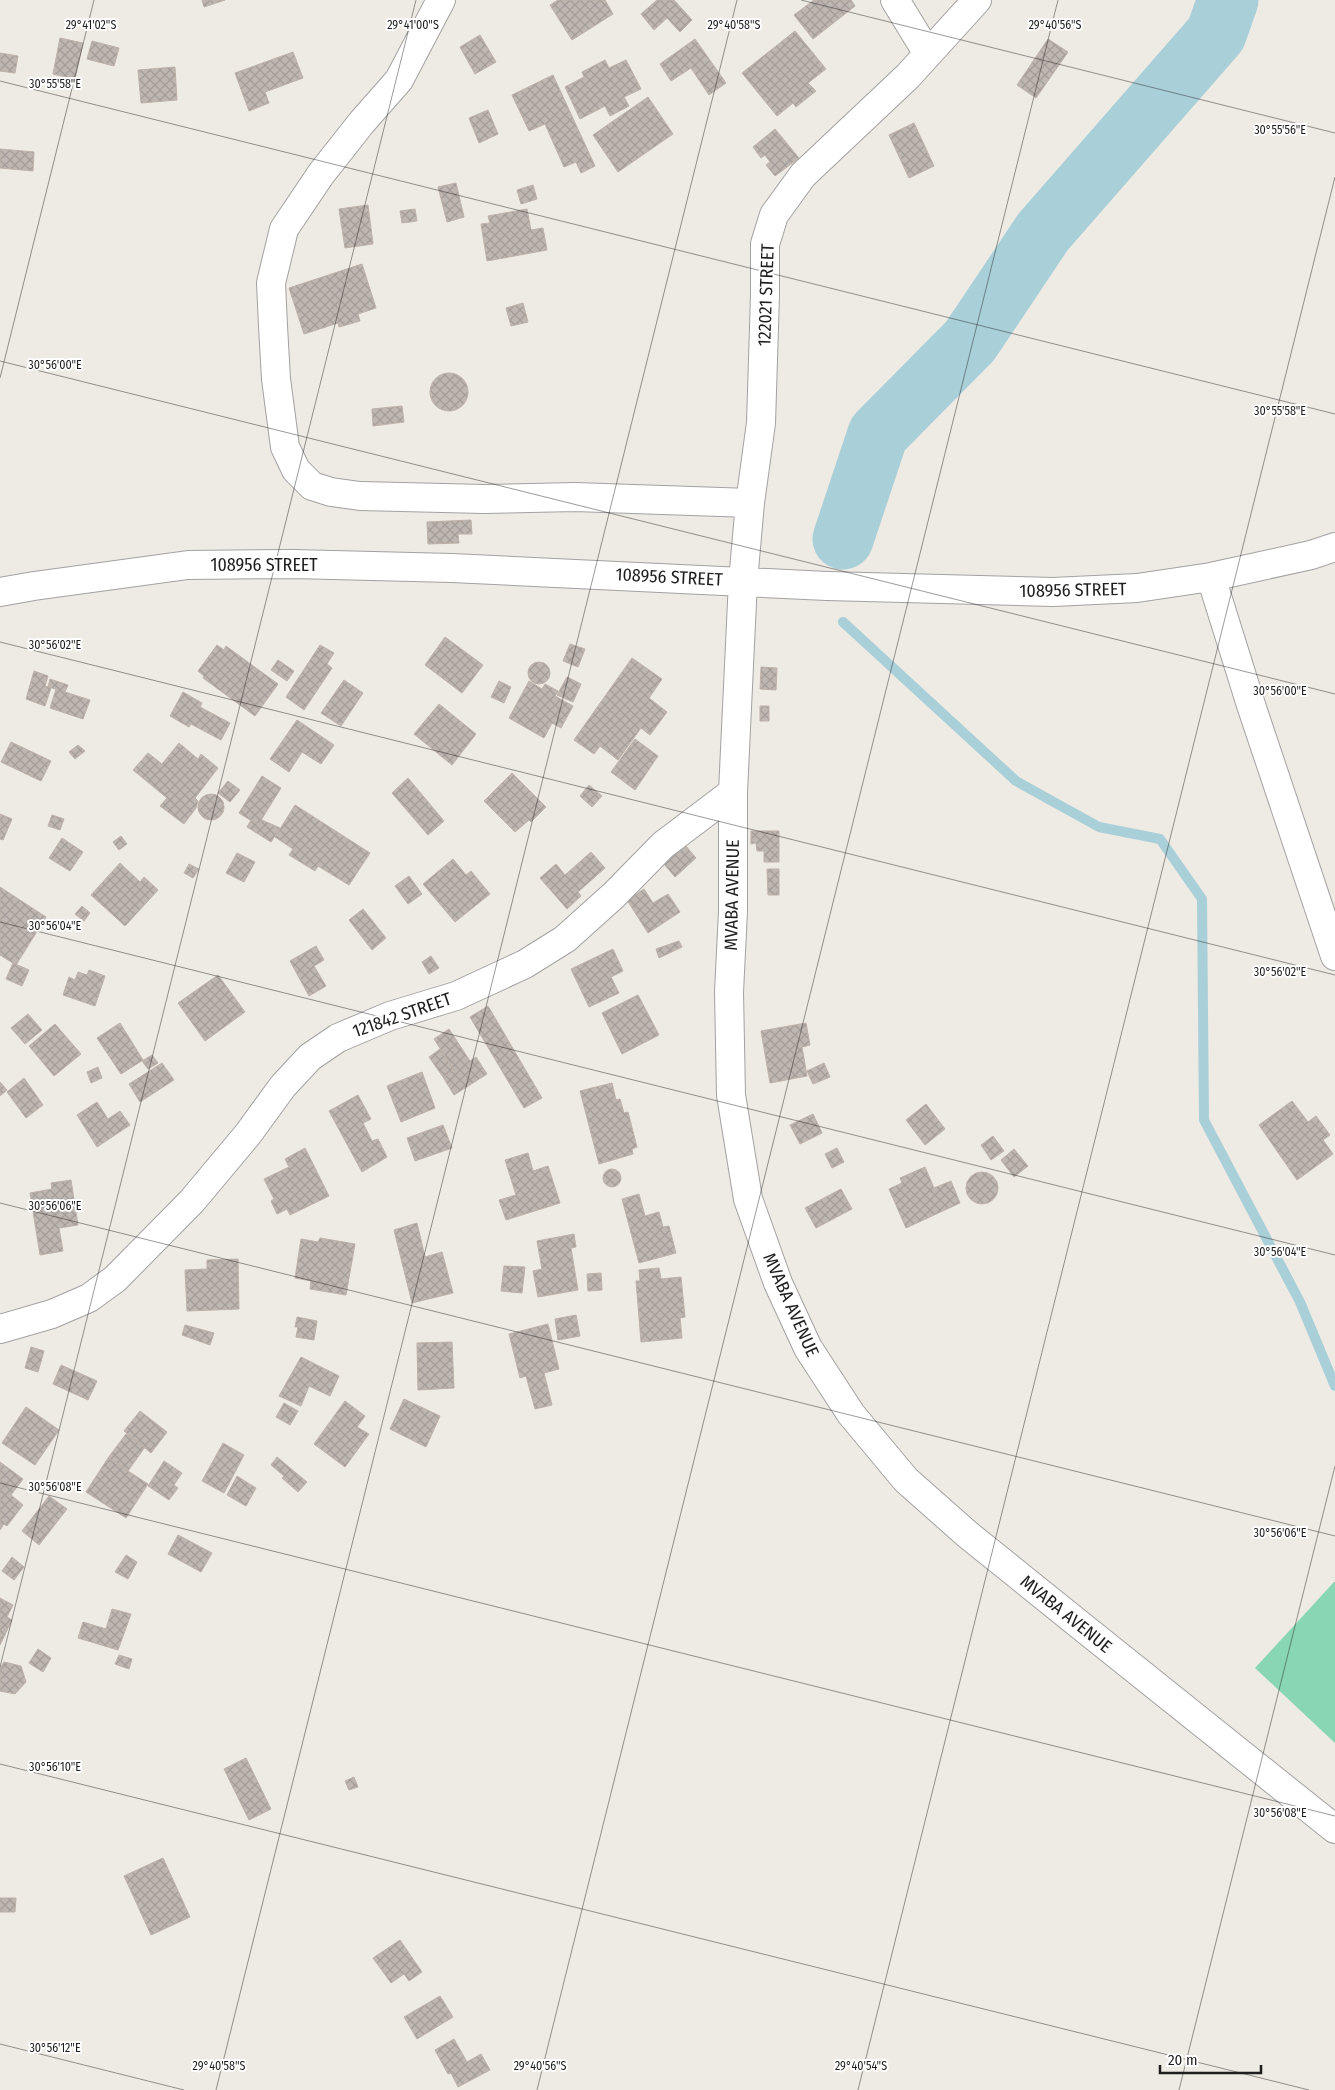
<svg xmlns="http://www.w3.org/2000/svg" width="1335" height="2090" font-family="'Fira Sans Condensed',sans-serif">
<defs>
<pattern id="building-cross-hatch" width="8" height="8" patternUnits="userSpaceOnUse" patternTransform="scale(1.25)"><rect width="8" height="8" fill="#beb6b1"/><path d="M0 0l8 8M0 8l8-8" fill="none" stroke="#a39c98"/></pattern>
</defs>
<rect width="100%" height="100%" fill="#eeeae4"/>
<path fill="#89d6b4" d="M 1334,1582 L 1335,1582 L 1335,1743 L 1255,1668 Z"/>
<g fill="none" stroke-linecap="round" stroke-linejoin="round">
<path stroke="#a9cfd8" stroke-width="10" d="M 843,622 L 1016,781 L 1099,827 L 1160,839 L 1202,899 L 1204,1120 L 1300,1302 L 1335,1386"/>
<path stroke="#a9cfd8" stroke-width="61" d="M 843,539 L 878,434 L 970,341 L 1043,232 L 1216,34 L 1228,0"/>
</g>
<path fill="url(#building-cross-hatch)" stroke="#beb1a8" d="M 202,0 L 225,0 L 204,7 Z
M 558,0 L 605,0 L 613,14 L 572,40 L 550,5 Z
M 657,0 L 674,0 L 692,20 L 680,32 L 667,18 L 654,30 L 641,14 Z
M 814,0 L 851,0 L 855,6 L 813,39 L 794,15 Z
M 795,31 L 826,69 L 808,83 L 816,91 L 796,107 L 793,103 L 777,116 L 742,73 Z
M 480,35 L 496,62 L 475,74 L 460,47 Z
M 60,38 L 83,43 L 75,79 L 53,74 Z
M 695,39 L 726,83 L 709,95 L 691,68 L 671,81 L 660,64 Z
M 1048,39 L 1068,52 L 1036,98 L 1017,85 Z
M 92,41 L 119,48 L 114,66 L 87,59 Z
M 293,52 L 303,78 L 265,92 L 269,103 L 249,111 L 235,73 Z
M 0,53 L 18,56 L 15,73 L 0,71 Z
M 605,60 L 609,68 L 626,60 L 641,89 L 624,97 L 629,106 L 610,116 L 605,106 L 580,119 L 565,87 L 584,77 L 582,72 Z
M 175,67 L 177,100 L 141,103 L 138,70 Z
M 553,75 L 595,166 L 581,173 L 576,162 L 564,167 L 545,124 L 529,131 L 512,95 Z
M 648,97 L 673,134 L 618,172 L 593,135 Z
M 488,110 L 498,134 L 479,143 L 469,118 Z
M 914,123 L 934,166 L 909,178 L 889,135 Z
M 775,129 L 799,158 L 775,176 L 766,165 L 770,162 L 765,155 L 761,158 L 753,147 Z
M 0,149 L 34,152 L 33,171 L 0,168 Z
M 456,183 L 464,217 L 447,222 L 438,187 Z
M 533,185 L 537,199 L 521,204 L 517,190 Z
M 368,205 L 373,244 L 345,248 L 339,209 Z
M 415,209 L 417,221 L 402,223 L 400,211 Z
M 527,209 L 531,230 L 543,228 L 547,250 L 487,261 L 481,224 L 490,223 L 488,216 Z
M 362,264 L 376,308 L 358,314 L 360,321 L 339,327 L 338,323 L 304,334 L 289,288 Z
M 523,303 L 528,322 L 511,326 L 506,308 Z
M430 392a19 19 0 1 1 38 0a19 19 0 1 1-38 0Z
M 402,406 L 404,422 L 373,426 L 372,409 Z
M 471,520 L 472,534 L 458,534 L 459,543 L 428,544 L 427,522 Z
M 445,637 L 483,665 L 462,693 L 425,665 Z
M 570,644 L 585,649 L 578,667 L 563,661 Z
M 217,645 L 224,650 L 226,646 L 278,684 L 255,716 L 203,678 L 204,676 L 198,671 Z
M 320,645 L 334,653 L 327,664 L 332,668 L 304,710 L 286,697 Z
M 632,658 L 662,679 L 649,698 L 667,712 L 650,735 L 641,728 L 618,760 L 600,746 L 594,754 L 574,740 Z
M 278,660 L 294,671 L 287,681 L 271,670 Z
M528 673a11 11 0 1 1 22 0a11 11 0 1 1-22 0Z
M 761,667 L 777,668 L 776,690 L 760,689 Z
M 34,671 L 48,676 L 45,686 L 51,688 L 45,706 L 26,699 Z
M 567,677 L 581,684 L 573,702 L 557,695 Z
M 50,679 L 68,685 L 65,692 L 90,700 L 83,719 L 50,708 L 56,689 L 48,687 Z
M 344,680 L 363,693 L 341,726 L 321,713 Z
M 499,681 L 511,687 L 504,703 L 491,697 Z
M 529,681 L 542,689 L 545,684 L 558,691 L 555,696 L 573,706 L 561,728 L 552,723 L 544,738 L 509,718 Z
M 183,692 L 202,703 L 200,707 L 230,723 L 221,740 L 191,724 L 189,727 L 170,716 Z
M 439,704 L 476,734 L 452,765 L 414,734 Z
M 760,706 L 769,706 L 769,721 L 760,721 Z
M 297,720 L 334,745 L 321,764 L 302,752 L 289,772 L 270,759 Z
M 635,739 L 658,756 L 635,790 L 611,772 Z
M 11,742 L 51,761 L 41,781 L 1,762 Z
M 179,743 L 198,759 L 201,754 L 218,768 L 195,798 L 198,801 L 196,808 L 184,824 L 160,806 L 167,798 L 133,770 L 148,753 L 162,764 Z
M 78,745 L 85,751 L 75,759 L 69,752 Z
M 512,773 L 546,807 L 531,822 L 529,820 L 515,832 L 484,801 Z
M 262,776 L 281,788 L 258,825 L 239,813 Z
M 408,778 L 444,821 L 428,835 L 392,793 Z
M 228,781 L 240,790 L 230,802 L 218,793 Z
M 589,785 L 602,796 L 592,807 L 580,796 Z
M198 807a13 13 0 1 1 26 0a13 13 0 1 1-26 0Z
M 295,805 L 370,853 L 349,885 L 318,866 L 315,871 L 289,855 L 293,849 L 275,837 Z
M 0,814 L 12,819 L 3,840 L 0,839 Z
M 52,815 L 64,819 L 60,830 L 48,826 Z
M 251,820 L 258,825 L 262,820 L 280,828 L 271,842 L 247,827 Z
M 751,831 L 779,831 L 779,862 L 764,862 L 764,851 L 757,851 L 756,843 L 751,844 Z
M 121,836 L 127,844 L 119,850 L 113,842 Z
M 62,838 L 83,852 L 70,871 L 49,858 Z
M 685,845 L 696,858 L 675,877 L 664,864 Z
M 591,852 L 605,868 L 578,892 L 581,896 L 567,909 L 540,878 L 556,864 L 565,875 Z
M 237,853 L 255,862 L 244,882 L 226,873 Z
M 453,859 L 466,875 L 471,871 L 490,894 L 455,922 L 423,884 Z
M 120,863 L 140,882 L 144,877 L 158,890 L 125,926 L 91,895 Z
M 189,864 L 199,869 L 193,878 L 184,873 Z
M 767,869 L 779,869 L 779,895 L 768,895 Z
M 409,876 L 422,894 L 408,904 L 395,886 Z
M 0,887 L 46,917 L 16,965 L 0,955 Z
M 644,889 L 653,903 L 668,894 L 680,912 L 648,933 L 627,900 Z
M 82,906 L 90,913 L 84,921 L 75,914 Z
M 363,909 L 386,938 L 372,950 L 349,920 Z
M 679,941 L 682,947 L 659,958 L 656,949 Z
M 316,946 L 324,960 L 314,966 L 326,986 L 309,996 L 290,961 Z
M 613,949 L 623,971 L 611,977 L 619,993 L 589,1007 L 571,969 Z
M 431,956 L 439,968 L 429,974 L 422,962 Z
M 13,963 L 29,970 L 22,986 L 6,979 Z
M 89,970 L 105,976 L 95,1006 L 63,995 L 69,977 L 75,980 L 78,972 L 87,975 Z
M 218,975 L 245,1012 L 205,1041 L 178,1003 Z
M 638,995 L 659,1035 L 622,1054 L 602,1013 Z
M 488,1006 L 542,1098 L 524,1108 L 470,1017 Z
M 28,1014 L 42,1030 L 25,1044 L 11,1028 Z
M 120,1023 L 143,1060 L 121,1074 L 97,1038 Z
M 806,1023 L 810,1045 L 802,1047 L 807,1076 L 770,1083 L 761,1031 Z
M 55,1024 L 81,1054 L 54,1076 L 29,1046 Z
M 449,1029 L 470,1061 L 476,1057 L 487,1074 L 454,1095 L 443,1077 L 454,1070 L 434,1039 Z
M 440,1049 L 454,1070 L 443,1077 L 429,1057 Z
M 152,1055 L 158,1063 L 148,1069 L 142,1061 Z
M 162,1063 L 174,1080 L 140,1102 L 129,1084 Z
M 824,1063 L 830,1077 L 813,1084 L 807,1071 Z
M 98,1067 L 102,1078 L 91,1083 L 87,1072 Z
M 422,1072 L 435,1108 L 401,1122 L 387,1086 Z
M 24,1078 L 43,1105 L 26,1118 L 7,1092 Z
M 0,1082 L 7,1090 L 0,1096 Z
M 612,1083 L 616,1100 L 620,1099 L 624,1113 L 628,1112 L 637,1147 L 632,1149 L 633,1154 L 599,1164 L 580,1091 Z
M 358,1095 L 371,1119 L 363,1123 L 372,1141 L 378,1139 L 387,1157 L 362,1172 L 329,1111 Z
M 1292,1101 L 1308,1122 L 1316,1116 L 1330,1135 L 1323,1140 L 1333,1154 L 1297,1180 L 1259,1125 Z
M 97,1102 L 108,1119 L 120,1111 L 130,1125 L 97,1147 L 77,1115 Z
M 926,1104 L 945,1129 L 925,1145 L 906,1120 Z
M 813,1114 L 822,1133 L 800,1144 L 790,1125 Z
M 443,1125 L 452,1148 L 415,1161 L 407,1138 Z
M 993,1136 L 1004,1151 L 991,1160 L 981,1145 Z
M 305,1148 L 329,1196 L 290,1215 L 287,1209 L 277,1214 L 271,1201 L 274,1199 L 264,1179 L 289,1167 L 285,1159 Z
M 837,1148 L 844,1162 L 832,1168 L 825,1154 Z
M 1014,1149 L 1028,1166 L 1014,1177 L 1001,1160 Z
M 528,1153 L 533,1171 L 548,1166 L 560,1203 L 506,1220 L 499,1200 L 516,1195 L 505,1160 Z
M 925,1167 L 934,1188 L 951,1181 L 960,1203 L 906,1228 L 889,1189 L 902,1183 L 900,1178 Z
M603 1178a9 9 0 1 1 18 0a9 9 0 1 1-18 0Z
M966 1188a16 16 0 1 1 32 0a16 16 0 1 1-32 0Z
M 71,1180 L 78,1225 L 59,1228 L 63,1251 L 40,1255 L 30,1193 L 52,1189 L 51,1183 Z
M 841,1189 L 852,1209 L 816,1228 L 805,1208 Z
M 639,1194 L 645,1216 L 659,1212 L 663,1227 L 669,1226 L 676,1253 L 639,1263 L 622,1199 Z
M 417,1223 L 425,1257 L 442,1252 L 453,1293 L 412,1303 L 394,1230 Z
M 574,1234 L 576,1247 L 571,1248 L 578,1290 L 538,1297 L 533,1271 L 542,1269 L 537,1241 Z
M 320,1238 L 355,1244 L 346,1295 L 310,1289 L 311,1281 L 295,1278 L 301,1239 L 318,1242 Z
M 238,1259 L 239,1309 L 187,1311 L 185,1270 L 207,1269 L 207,1260 Z
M 504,1266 L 525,1267 L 522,1293 L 501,1291 Z
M 659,1268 L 661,1279 L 681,1277 L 685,1317 L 680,1318 L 682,1338 L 641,1342 L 636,1281 L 640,1281 L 639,1270 Z
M 601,1273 L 602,1290 L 588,1291 L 587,1274 Z
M 576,1315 L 580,1336 L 558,1340 L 555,1319 Z
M 297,1317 L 317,1321 L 314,1340 L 296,1337 L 298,1327 L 295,1327 Z
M 548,1324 L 559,1369 L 544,1373 L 552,1405 L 535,1409 L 526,1376 L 520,1378 L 509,1334 Z
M 185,1325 L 214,1333 L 210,1345 L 182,1335 Z
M 452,1342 L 454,1388 L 418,1390 L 417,1343 Z
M 31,1347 L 44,1351 L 38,1372 L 25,1368 Z
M 301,1357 L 339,1376 L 330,1396 L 309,1386 L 301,1406 L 279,1396 Z
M 61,1365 L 97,1381 L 88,1400 L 53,1384 Z
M 404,1399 L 440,1416 L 426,1447 L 390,1429 Z
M 345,1401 L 365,1416 L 357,1427 L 369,1434 L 345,1467 L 314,1444 Z
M 284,1403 L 298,1411 L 290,1425 L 276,1417 Z
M 26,1407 L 59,1430 L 35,1465 L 2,1443 Z
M 140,1411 L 167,1432 L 151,1453 L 124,1431 Z
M 126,1434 L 145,1447 L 128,1471 L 108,1458 Z
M 223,1443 L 244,1455 L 224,1493 L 202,1481 Z
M 277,1457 L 307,1482 L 298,1492 L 282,1478 L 284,1476 L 271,1465 Z
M 108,1458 L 148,1484 L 126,1518 L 86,1492 Z
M 164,1461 L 182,1473 L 174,1485 L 178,1488 L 169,1500 L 148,1486 Z
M 0,1462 L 23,1479 L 11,1495 L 23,1505 L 7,1526 L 4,1524 L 0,1530 Z
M 237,1476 L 256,1488 L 246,1506 L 227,1495 Z
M 49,1496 L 67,1509 L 39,1545 L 22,1531 Z
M 178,1535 L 212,1553 L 201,1572 L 168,1554 Z
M 126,1555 L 137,1562 L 128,1579 L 115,1572 Z
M 12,1557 L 24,1567 L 14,1580 L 2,1571 Z
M 0,1598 L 13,1605 L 7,1617 L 12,1620 L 0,1645 Z
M 112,1609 L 131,1614 L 118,1650 L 78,1638 L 83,1622 L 106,1629 Z
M 38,1649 L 51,1658 L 43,1672 L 29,1663 Z
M 119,1655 L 132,1659 L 129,1669 L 115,1664 Z
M 4,1662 L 21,1666 L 26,1682 L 15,1694 L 0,1691 L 0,1668 Z
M 246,1758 L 271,1809 L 249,1820 L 224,1769 Z
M 354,1777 L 358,1787 L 349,1790 L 345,1781 Z
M 163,1858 L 190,1917 L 151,1935 L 124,1876 Z
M 0,1898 L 16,1898 L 15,1912 L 0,1912 Z
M 400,1940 L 422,1972 L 409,1981 L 404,1974 L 391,1983 L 373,1958 Z
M 440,1996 L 453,2017 L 417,2039 L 404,2017 Z
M 454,2039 L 467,2062 L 481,2054 L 490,2070 L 458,2087 L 451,2073 L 448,2074 L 435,2050 Z"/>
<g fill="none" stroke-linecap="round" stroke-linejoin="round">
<g stroke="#a2a2a2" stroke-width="30">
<path id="minor" d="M 441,0 L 399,80 L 362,122 L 321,174 L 284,229 L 271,283 L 273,326 L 276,379 L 285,447 L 296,470 L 312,486 L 331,492 L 360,496 L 484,499 L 575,497 L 750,503
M 895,0 L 928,54
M 977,0 L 908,76 L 803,175 L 774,215 L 765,244 L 765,295 L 761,423 L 750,503 L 743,581 L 733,792 L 733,911 L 729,992 L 731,1095 L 748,1199 L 778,1283 L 808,1348 L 851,1414 L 906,1480 L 967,1534 L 1080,1625 L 1335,1829
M 1211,577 L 1251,705 L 1335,956
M 0,592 L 34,586 L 188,565 L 293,564 L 452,568 L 827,586 L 1053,592 L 1137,588 L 1211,577 L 1311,555 L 1335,547
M 0,1329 L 52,1314 L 89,1298 L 115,1279 L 192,1201 L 248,1134 L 283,1086 L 310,1057 L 338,1038 L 390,1016 L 456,996 L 525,964 L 565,939 L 614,895 L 663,845 L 733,792"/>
</g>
<use href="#minor" stroke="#fff" stroke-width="28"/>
</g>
<path fill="none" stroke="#1e1e1e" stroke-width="1" stroke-opacity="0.45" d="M 801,0 L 1335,133M 0,81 L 1335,414M 0,361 L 1335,694M 0,378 L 94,0M 0,642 L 1335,975M 0,922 L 1335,1255M 0,1203 L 1335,1536M 0,1483 L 1335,1816M 0,1667 L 416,0M 0,1764 L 1309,2090M 0,2044 L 184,2090M 216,2090 L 737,0M 537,2090 L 1058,0M 858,2090 L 1335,177M 1179,2090 L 1335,1466"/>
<g text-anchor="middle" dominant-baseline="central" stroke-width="4" stroke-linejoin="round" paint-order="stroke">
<g font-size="18" fill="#1e1e1e" stroke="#fff">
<text transform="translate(766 295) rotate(-88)">122021 STREET</text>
<text x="264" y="565">108956 STREET</text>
<text transform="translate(669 577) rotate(3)">108956 STREET</text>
<text transform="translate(1073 590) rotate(-1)">108956 STREET</text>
<text transform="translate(732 895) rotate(-89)">MVABA AVENUE</text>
<text transform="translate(402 1015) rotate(-19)">121842 STREET</text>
<text transform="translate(791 1305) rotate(66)">MVABA AVENUE</text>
<text transform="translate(1066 1614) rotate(39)">MVABA AVENUE</text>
</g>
</g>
<g font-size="12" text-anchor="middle" fill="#1e1e1e" stroke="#fff" stroke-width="4" stroke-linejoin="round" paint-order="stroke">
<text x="91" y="29">29°41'02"S</text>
<text x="413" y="29">29°41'00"S</text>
<text x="734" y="29">29°40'58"S</text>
<text x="1055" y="29">29°40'56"S</text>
<text x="55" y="88">30°55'58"E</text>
<text x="1280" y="134">30°55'56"E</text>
<text x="55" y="369">30°56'00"E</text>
<text x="1280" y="415">30°55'58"E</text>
<text x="55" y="649">30°56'02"E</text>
<text x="1280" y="695">30°56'00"E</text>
<text x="55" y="930">30°56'04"E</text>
<text x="1280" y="976">30°56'02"E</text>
<text x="55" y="1210">30°56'06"E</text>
<text x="1280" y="1256">30°56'04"E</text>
<text x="55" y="1491">30°56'08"E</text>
<text x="1280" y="1537">30°56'06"E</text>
<text x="55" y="1771">30°56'10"E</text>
<text x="1280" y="1817">30°56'08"E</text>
<text x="55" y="2052">30°56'12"E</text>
<text x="219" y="2070">29°40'58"S</text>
<text x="540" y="2070">29°40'56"S</text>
<text x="861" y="2070">29°40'54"S</text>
</g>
<path d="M1160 2065v8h101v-8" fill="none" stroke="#1e1e1e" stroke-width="2.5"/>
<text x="1168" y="2065" font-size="15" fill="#1e1e1e" stroke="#ffffff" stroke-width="4" paint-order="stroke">20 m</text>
</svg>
